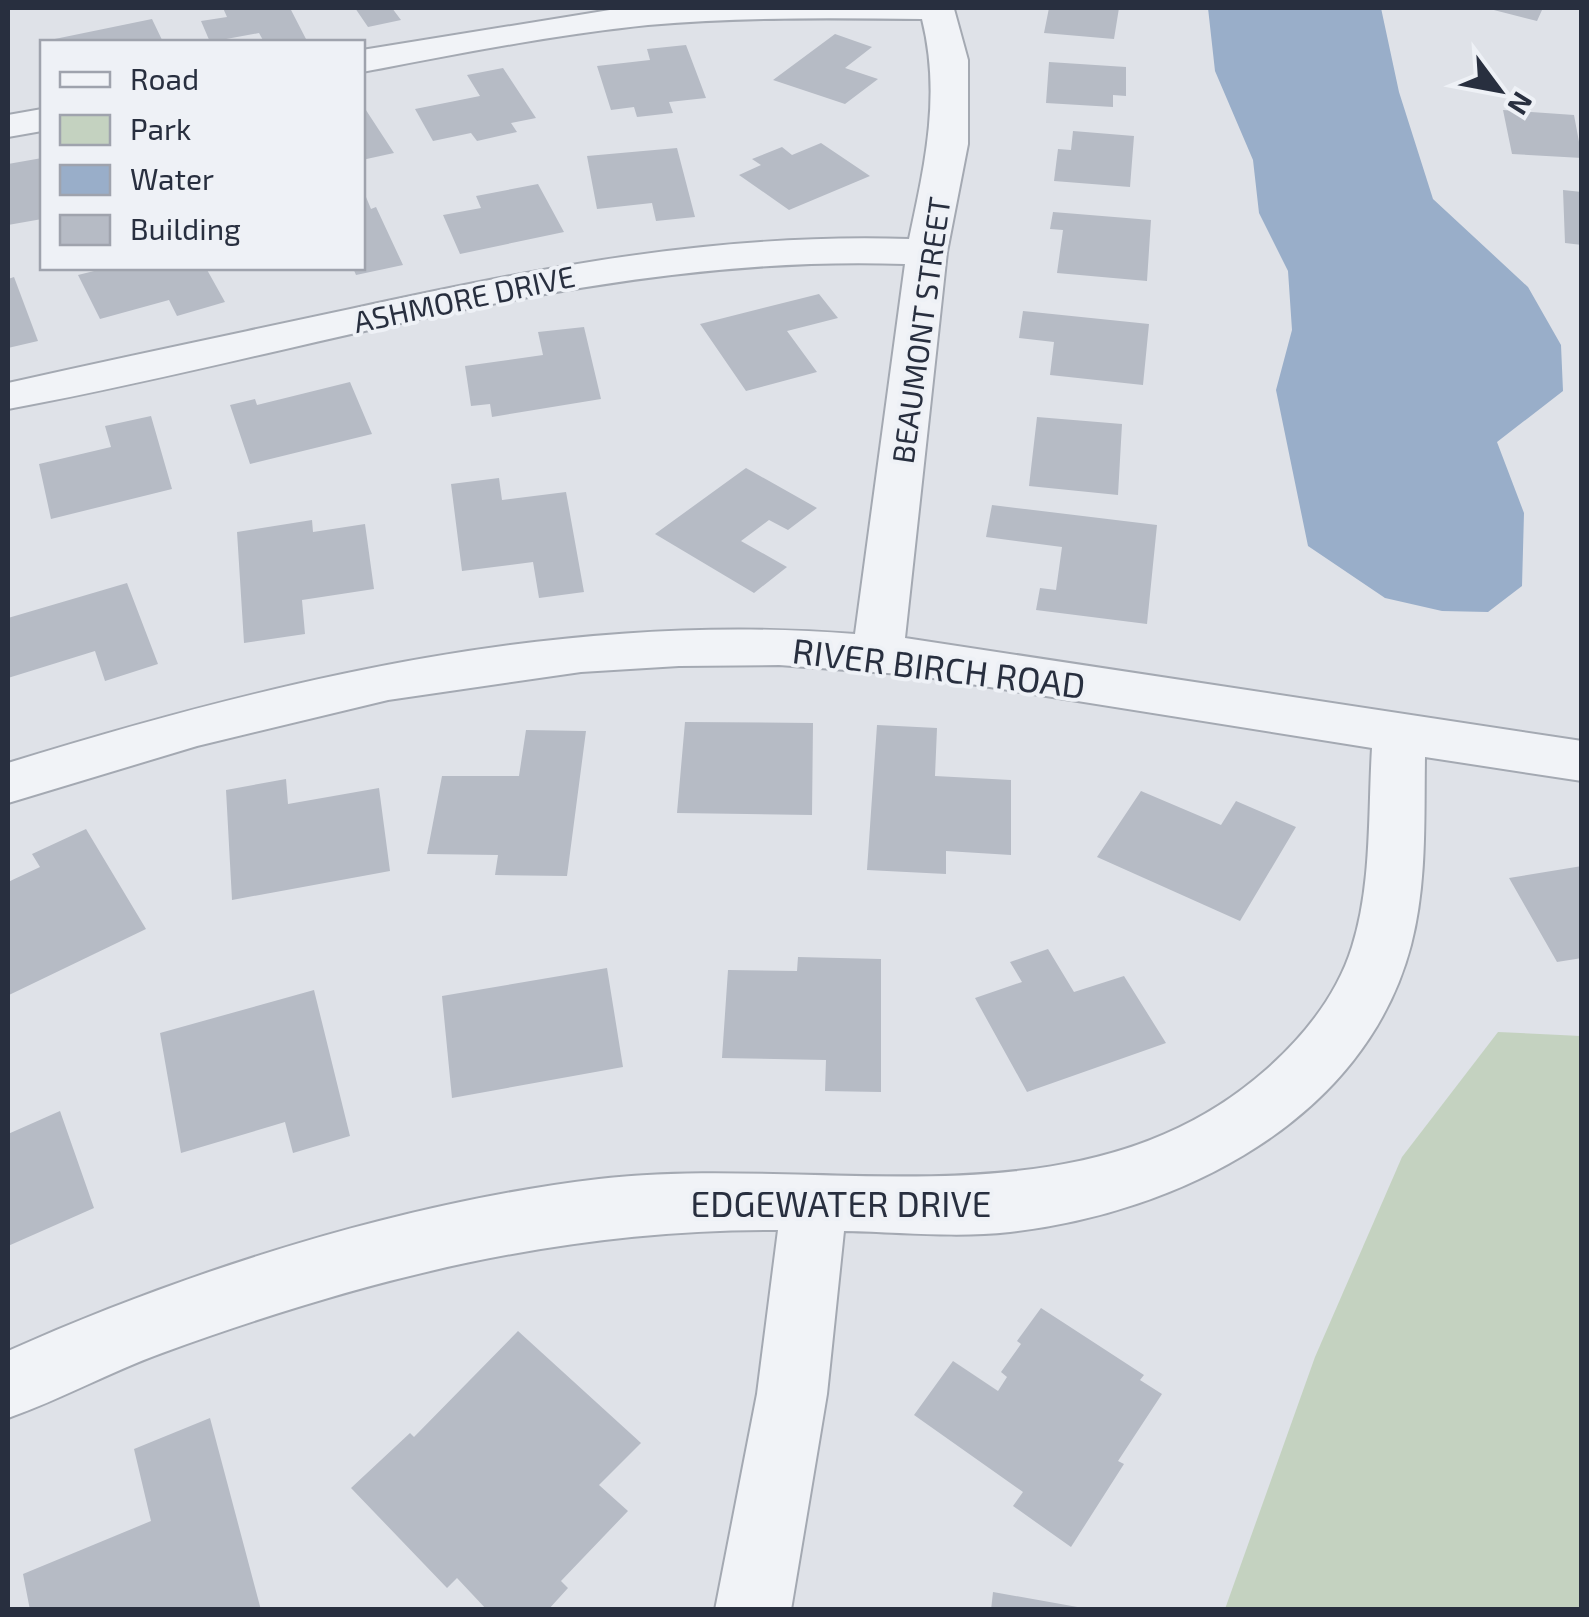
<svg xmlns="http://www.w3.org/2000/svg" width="1589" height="1617" font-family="'Exo 2',sans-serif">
<rect width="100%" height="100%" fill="#dfe2e8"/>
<path fill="#c4d2c0" d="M 1498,1032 L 1581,1036 L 1581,1609 L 1225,1609 L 1315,1357 L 1402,1157 Z"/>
<path fill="#99aec9" d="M 1208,8 L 1381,8 L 1399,92 L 1433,199 L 1528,287 L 1561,345 L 1563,391 L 1497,442 L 1524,513 L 1522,586 L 1488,612 L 1442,611 L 1385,598 L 1308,546 L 1276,390 L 1292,330 L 1288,271 L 1259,213 L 1253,160 L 1215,71 Z"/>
<path fill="#b6bbc5" d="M 223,8 L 290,8 L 306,39 L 264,42 L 259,33 L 210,42 L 201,21 L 227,17 Z
M 355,8 L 392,8 L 401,20 L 368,27 Z
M 1049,8 L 1119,8 L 1114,39 L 1044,33 Z
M 1486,8 L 1531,8 L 1542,10 L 1537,21 Z
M 152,19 L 163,42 L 45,42 L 45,41 Z
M 835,34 L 872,47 L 845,68 L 878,79 L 845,104 L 773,80 Z
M 686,45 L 706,98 L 669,102 L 673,113 L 637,117 L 634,107 L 611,110 L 597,66 L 650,60 L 647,49 Z
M 1049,62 L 1126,67 L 1126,96 L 1113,95 L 1113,107 L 1046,103 Z
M 503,68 L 536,118 L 511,123 L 517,132 L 477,141 L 471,133 L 433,141 L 415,109 L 480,96 L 467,75 Z
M 362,104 L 394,153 L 362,160 Z
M 1503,110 L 1574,115 L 1582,158 L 1512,154 Z
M 1073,131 L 1134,136 L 1130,187 L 1054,181 L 1058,149 L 1071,150 Z
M 821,143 L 870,176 L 789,210 L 739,175 L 761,165 L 752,159 L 782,147 L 792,155 Z
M 677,148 L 695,217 L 656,221 L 652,203 L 597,209 L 587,156 Z
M 42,158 L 42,219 L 8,225 L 8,164 Z
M 538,184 L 564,232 L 460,254 L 443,215 L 481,208 L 476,196 Z
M 1563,190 L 1582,192 L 1582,245 L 1565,243 Z
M 366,197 L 371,209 L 376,207 L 403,265 L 356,275 L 353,268 L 362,268 L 362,198 Z
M 1053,212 L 1151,220 L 1147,281 L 1057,273 L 1063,230 L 1050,229 Z
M 106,268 L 206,268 L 225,302 L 177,316 L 169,300 L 100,319 L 78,275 Z
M 14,277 L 38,341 L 8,348 L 8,279 Z
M 819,294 L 838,318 L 787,331 L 817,372 L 746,391 L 700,324 Z
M 1023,311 L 1149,324 L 1143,385 L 1050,375 L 1054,342 L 1019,338 Z
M 584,327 L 601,399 L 492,417 L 490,404 L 471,406 L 465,366 L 543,355 L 538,332 Z
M 350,382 L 372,434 L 250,464 L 230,405 L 255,399 L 257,405 Z
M 151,416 L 172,489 L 51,519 L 39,464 L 111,447 L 105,426 Z
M 1037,417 L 1122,424 L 1118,495 L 1029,486 Z
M 746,468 L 817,508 L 788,530 L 769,520 L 741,541 L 787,567 L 754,593 L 655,534 Z
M 499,478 L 502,500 L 566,492 L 584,592 L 539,598 L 533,562 L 462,571 L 451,484 Z
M 992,505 L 1157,525 L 1147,624 L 1036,610 L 1040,588 L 1056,590 L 1062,547 L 986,537 Z
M 312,520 L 313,532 L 365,524 L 374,589 L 302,600 L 305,634 L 244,643 L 237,532 Z
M 127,583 L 158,664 L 105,681 L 95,651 L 8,678 L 8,618 Z
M 685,722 L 813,723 L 812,815 L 677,813 Z
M 877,725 L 937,728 L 935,776 L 1011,780 L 1011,855 L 946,851 L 946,874 L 867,870 Z
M 526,730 L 586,731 L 567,876 L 495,875 L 498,855 L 427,854 L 442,776 L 519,776 Z
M 286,779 L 288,804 L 379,788 L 390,871 L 232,900 L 226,790 Z
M 1141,791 L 1221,825 L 1236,801 L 1296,827 L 1240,921 L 1097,857 Z
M 86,829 L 146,929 L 9,995 L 8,882 L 40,867 L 32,854 Z
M 1582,866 L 1582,958 L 1557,962 L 1509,878 Z
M 1048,949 L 1074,992 L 1124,976 L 1166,1043 L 1027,1092 L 975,998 L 1022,982 L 1010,962 Z
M 798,957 L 881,959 L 881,1092 L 825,1091 L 826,1060 L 722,1058 L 728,970 L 797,971 Z
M 607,968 L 623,1067 L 452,1098 L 442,996 Z
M 314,990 L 350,1136 L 293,1153 L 285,1122 L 181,1153 L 160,1033 Z
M 60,1111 L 94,1208 L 8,1246 L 8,1134 Z
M 1041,1308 L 1144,1375 L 1140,1380 L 1162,1394 L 1118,1461 L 1124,1464 L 1071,1547 L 1013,1506 L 1023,1492 L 914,1415 L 953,1361 L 998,1391 L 1007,1377 L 1001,1372 L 1021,1344 L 1017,1341 Z
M 518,1331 L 641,1443 L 599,1485 L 628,1511 L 561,1581 L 568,1588 L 548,1610 L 487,1610 L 457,1578 L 447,1588 L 351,1488 L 410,1433 L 414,1437 Z
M 210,1418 L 261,1610 L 30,1610 L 23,1574 L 151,1521 L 134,1449 Z
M 993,1592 L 1083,1608 L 1083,1610 L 991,1610 Z"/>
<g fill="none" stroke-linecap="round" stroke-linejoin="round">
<g stroke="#a4a9b2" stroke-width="4">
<path id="minor" d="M 622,8 L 954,9 L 968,60 L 968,144 L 947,252 L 905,638 L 1582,741 L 1582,781 L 1425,757 C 1424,819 1427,884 1411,945 C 1365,1121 1178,1213 1010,1232 C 956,1238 898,1232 844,1231 L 827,1394 L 791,1610 L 715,1610 L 757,1394 L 778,1230 C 560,1229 365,1279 162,1353 C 109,1372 60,1400 8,1418 L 8,1351 C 187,1271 404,1202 599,1179 C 822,1153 1082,1233 1267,1069 C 1304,1036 1337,995 1352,947 C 1372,884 1368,814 1372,748 L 914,675 L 779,665 L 679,666 L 581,672 L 388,700 L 197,746 L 8,803 L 8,763 C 282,678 565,611 855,634 L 905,264 C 598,253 306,354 8,409 L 8,383 C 123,357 239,333 355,308 C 543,267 715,233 909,239 C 925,164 941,95 922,19 C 830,18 739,17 648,25 C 552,35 457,54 362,72 L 362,50 Z
M 42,109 L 42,131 L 8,137 L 8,115 Z"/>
</g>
<use href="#minor" fill="#f1f3f7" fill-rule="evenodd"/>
</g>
<g text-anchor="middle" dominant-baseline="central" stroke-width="8" stroke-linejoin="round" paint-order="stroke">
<g font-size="30" fill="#282f3f" stroke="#eef1f6">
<text transform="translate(464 298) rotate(-12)">ASHMORE DRIVE</text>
<text transform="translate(920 330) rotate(-82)">BEAUMONT STREET</text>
</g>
<g font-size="35" fill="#282f3f" stroke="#eef1f6">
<text transform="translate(939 667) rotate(7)">RIVER BIRCH ROAD</text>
<text x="841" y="1203">EDGEWATER DRIVE</text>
</g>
</g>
<rect width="1589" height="1617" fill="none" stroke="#282f3f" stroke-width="20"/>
<rect x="40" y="40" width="325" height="230" fill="#eef1f6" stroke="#9fa3ad" stroke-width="2.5"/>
<rect x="60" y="72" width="50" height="15" fill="#f1f3f7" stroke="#9fa3ad" stroke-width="2.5"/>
<text x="130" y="90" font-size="30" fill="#282f3f">Road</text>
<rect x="60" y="115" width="50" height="30" fill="#c4d2c0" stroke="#9fa3ad" stroke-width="2.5"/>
<text x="130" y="140" font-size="30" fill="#282f3f">Park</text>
<rect x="60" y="165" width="50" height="30" fill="#99aec9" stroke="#9fa3ad" stroke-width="2.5"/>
<text x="130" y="190" font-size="30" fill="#282f3f">Water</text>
<rect x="60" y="215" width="50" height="30" fill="#b6bbc5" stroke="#9fa3ad" stroke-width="2.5"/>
<text x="130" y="240" font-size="30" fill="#282f3f">Building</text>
<g transform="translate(1499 90) rotate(122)" stroke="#eef1f6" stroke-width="8" paint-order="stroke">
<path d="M0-8L18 38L0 25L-18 38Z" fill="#282f3f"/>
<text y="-15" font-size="28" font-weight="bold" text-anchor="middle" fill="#282f3f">N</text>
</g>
</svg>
